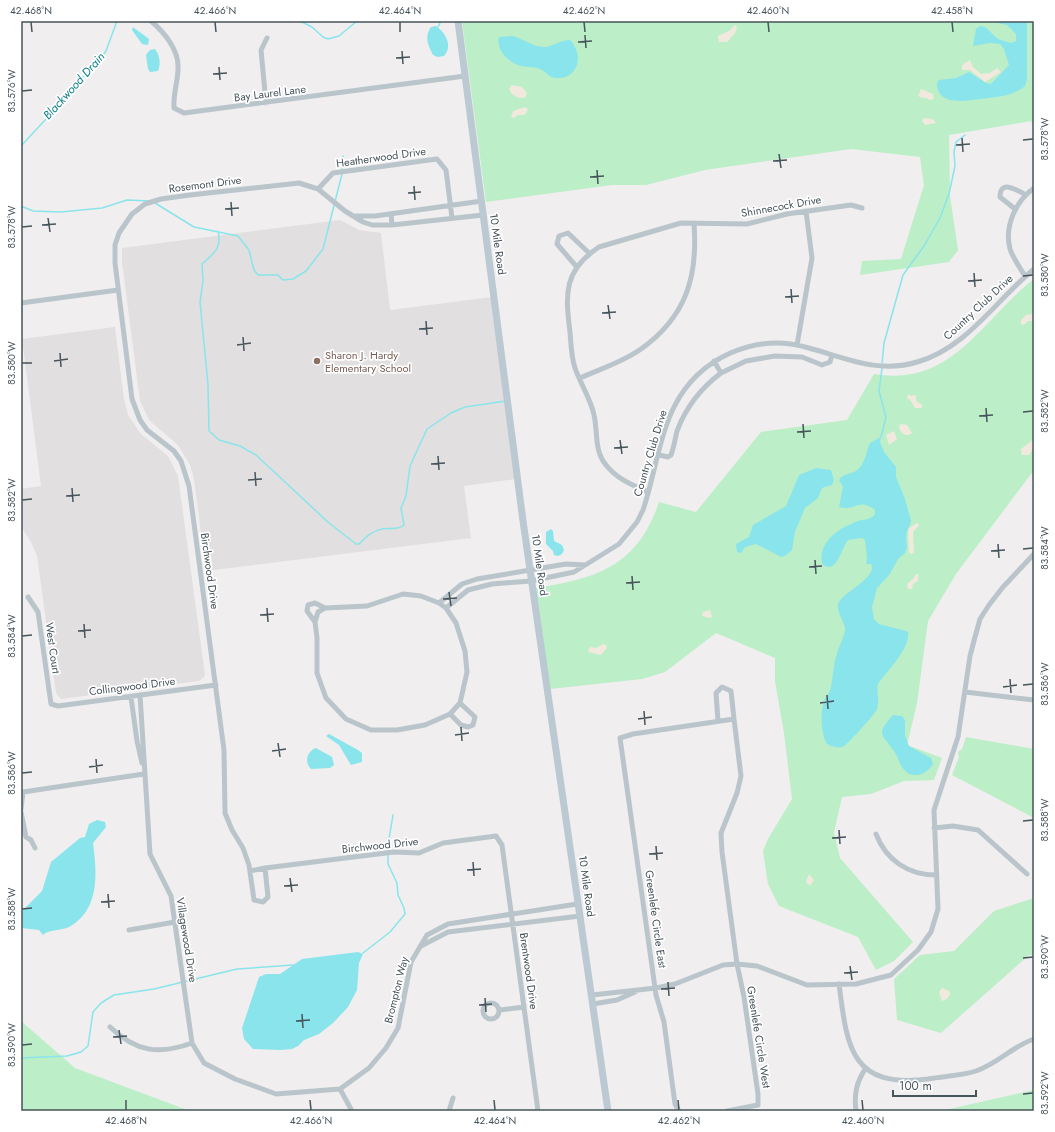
<svg xmlns="http://www.w3.org/2000/svg" width="1055" height="1132" font-family="Jost,sans-serif">
<rect width="100%" height="100%" fill="#f0eeee"/>
<path fill="#e1dfe0" d="M 340,220 L 359,230 L 381,233 L 390,310 L 493,297 L 516,479 L 464,486 L 471,538 L 206,571 L 194,479 L 190,465 L 178,445 L 149,420 L 140,401 L 122,262 L 122,248 Z
M 115,327 L 124,399 L 128,415 L 141,434 L 168,456 L 178,476 L 205,675 L 203,678 L 199,681 L 61,699 L 56,693 L 37,556 L 30,540 L 21,527 L 21,489 L 41,486 L 22,339 Z"/>
<path fill="#bceec8" d="M 462,21 L 1034,21 L 1034,128 L 1031,121 L 949,135 L 950,196 L 958,250 L 949,262 L 860,275 L 862,261 L 901,259 L 924,185 L 920,157 L 851,149 L 705,170 L 646,185 L 612,185 L 486,202 Z
M 1034,279 L 1034,470 L 956,574 L 928,621 L 917,703 L 907,745 L 942,758 L 934,780 L 904,781 L 871,794 L 842,797 L 834,832 L 840,858 L 913,942 L 894,961 L 876,970 L 858,937 L 779,906 L 768,884 L 763,851 L 768,839 L 792,799 L 784,733 L 775,681 L 775,658 L 716,633 L 665,672 L 642,679 L 550,689 L 536,588 C 597,578 637,567 659,502 L 696,512 L 761,432 L 847,420 L 874,374 C 953,387 981,320 1034,279 Z
M 966,737 L 1034,749 L 1034,818 L 952,775 L 959,757 L 958,752 L 962,749 Z
M 1034,898 L 1034,955 L 1029,955 L 941,1033 L 897,1020 L 894,979 L 920,955 L 954,951 L 994,911 Z
M 21,1021 L 75,1068 L 190,1111 L 21,1111 Z
M 1034,1090 L 1034,1111 L 945,1111 L 945,1110 Z"/>
<path fill="#f2e9de" d="M 735,25 L 737,27 L 735,33 L 727,42 L 719,42 L 718,36 L 729,31 Z
M 970,60 L 973,67 L 981,74 L 990,73 L 997,68 L 1001,72 L 985,82 L 970,70 L 962,70 L 962,65 Z
M 512,85 L 522,87 L 527,93 L 526,97 C 519,100 511,95 509,89 Z
M 921,89 L 933,94 L 934,99 L 929,100 L 927,98 L 923,98 L 918,96 Z
M 525,107 L 528,109 L 525,115 L 518,115 L 514,118 L 511,117 L 513,111 Z
M 924,118 L 933,119 L 936,123 L 925,125 L 922,121 Z
M 1034,314 L 1033,321 L 1028,321 L 1024,325 L 1021,324 L 1021,320 L 1026,315 Z
M 908,394 L 911,396 L 916,395 L 916,401 L 922,405 L 922,408 L 915,408 L 911,401 L 907,398 Z
M 900,424 L 907,425 L 912,433 C 906,438 901,433 899,428 Z
M 894,431 L 897,439 L 889,445 L 886,435 Z
M 1034,439 L 1034,447 L 1029,455 L 1022,455 L 1021,449 Z
M 917,523 L 919,525 L 913,532 L 914,553 L 911,554 L 909,552 L 908,529 Z
M 916,574 L 918,574 L 918,581 L 913,584 L 912,589 L 908,589 L 907,584 L 913,579 Z
M 710,610 L 712,617 L 709,618 L 702,616 L 703,612 Z
M 603,644 L 606,645 L 607,648 L 601,655 L 588,652 L 590,647 L 596,648 Z
M 809,874 L 814,880 L 810,886 L 806,882 Z
M 942,988 L 949,991 L 950,994 L 947,999 L 942,1001 L 939,992 Z"/>
<path fill="#89e5eb" d="M 988,21 L 1027,21 L 1027,79 L 1025,86 C 1012,97 995,97 980,99 C 965,101 937,106 937,83 L 939,80 L 956,78 L 969,72 L 986,83 L 991,84 L 1009,65 L 1004,49 L 1000,44 L 990,43 L 973,46 L 976,29 L 980,26 L 985,27 L 998,39 L 1011,43 L 1016,41 L 1016,34 L 1007,25 Z
M 436,26 C 446,33 453,46 444,56 L 438,57 L 433,55 C 428,45 424,37 431,27 Z
M 133,27 L 149,39 L 148,45 L 142,44 L 132,30 Z
M 513,36 C 524,39 534,48 546,47 C 555,45 561,40 570,40 C 584,54 579,78 558,78 C 549,79 547,72 540,69 C 533,66 525,68 518,65 C 507,61 496,50 499,37 Z
M 155,49 C 160,56 161,63 158,71 L 150,72 L 148,69 L 146,55 L 150,50 Z
M 881,437 L 880,442 L 884,452 L 896,467 L 896,477 L 905,499 L 911,521 L 906,535 L 907,547 L 905,553 L 898,559 L 890,574 L 877,588 L 872,607 L 874,619 L 879,624 L 906,631 L 908,632 C 911,648 887,671 878,684 C 876,692 880,700 877,709 C 876,713 848,744 844,746 C 839,749 831,747 826,743 C 821,731 820,714 824,701 C 826,696 830,693 831,687 C 833,677 833,667 836,657 C 838,648 843,639 845,631 C 847,624 834,611 839,602 C 844,592 878,577 871,564 L 866,564 L 867,558 L 865,540 L 862,538 L 848,540 C 841,548 837,576 822,564 C 818,541 839,528 858,521 C 865,519 871,520 875,514 L 875,510 C 858,497 856,512 839,507 L 843,487 L 839,480 C 843,473 849,475 856,471 C 865,465 866,452 870,443 Z
M 816,468 L 831,470 L 834,480 L 832,485 L 822,488 L 818,498 L 805,508 L 795,532 L 792,550 L 785,556 L 781,557 L 756,544 L 745,547 L 741,553 L 737,552 L 736,544 L 749,537 L 753,525 L 786,506 L 799,475 Z
M 551,529 L 553,531 L 554,541 L 562,545 L 564,550 L 562,554 L 558,556 L 554,555 L 553,551 L 546,544 L 546,532 Z
M 893,715 L 902,716 L 905,720 L 905,735 L 909,746 L 931,758 L 933,764 C 927,773 920,777 909,774 C 899,767 900,760 894,751 C 882,734 875,735 893,715 Z
M 329,734 L 358,750 L 362,753 L 362,762 L 351,765 L 339,745 L 326,736 Z
M 316,748 L 332,757 L 334,765 L 330,768 L 311,769 C 304,762 307,751 316,748 Z
M 97,820 L 105,822 L 106,827 L 93,843 C 97,873 100,910 69,927 C 61,931 49,929 43,935 L 39,930 L 21,928 L 21,912 L 42,891 L 51,862 L 80,838 L 85,837 L 89,824 Z
M 358,952 L 363,954 L 359,963 L 357,990 L 348,1007 L 333,1023 L 319,1034 L 304,1040 L 298,1046 L 292,1049 L 280,1050 L 253,1049 L 244,1039 L 242,1028 L 259,977 L 266,974 L 280,974 L 302,959 Z"/>
<g fill="none" stroke-linecap="round" stroke-linejoin="round">
<path stroke="#89e5eb" stroke-width="1.5" d="M 300,21 L 312,27 L 323,37 L 328,39 L 339,36 L 357,21
M 438,27 L 441,21
M 21,146 L 60,104 L 68,91 L 96,65 L 106,51 L 117,21
M 342,170 L 343,156
M 155,203 L 194,227 L 238,236 L 249,250 L 254,270 L 258,275 L 278,275 L 283,280 L 293,279 L 306,271 L 323,249 L 342,174
M 21,206 L 33,211 L 61,212 L 102,208 L 127,200 L 150,201
M 218,231 C 222,249 214,253 202,264 L 203,281 L 200,302 L 208,385 L 209,431 L 219,440 L 240,446 L 256,455 L 329,523 L 356,544 L 359,544 C 366,537 372,531 382,529 C 390,527 397,531 404,525 L 401,508 L 406,496 L 410,466 L 427,429 L 451,413 L 465,407 L 506,401
M 882,364 L 884,343 L 903,275 L 924,246 L 940,218 L 949,194 L 955,166 L 954,152 L 956,142 L 965,135
M 881,437 L 886,417 L 879,391 L 882,368
M 363,953 L 390,932 L 405,914 L 404,908 L 398,895 L 397,883 L 388,864 L 388,845 L 393,815
M 21,1058 L 67,1056 L 81,1052 L 88,1046 L 93,1012 L 101,1003 L 114,995 L 154,989 L 237,969 L 293,965"/>
<path stroke="#b9c5cb" stroke-width="5" d="M 151,21 C 164,32 179,50 178,68 C 178,82 173,93 174,108 L 184,113 L 465,76
M 266,103 L 261,50 L 267,38
M 318,189 L 333,173 L 437,159 L 446,170 L 452,218
M 1015,209 L 1000,197 C 1000,179 1017,190 1026,195
M 391,214 L 392,225
M 483,215 L 392,225 L 372,225 L 363,222 L 345,211 L 318,189 L 299,183 L 190,195 L 161,199 L 145,204 L 132,214 L 119,233 L 115,245 L 115,263 L 132,399 L 140,420 L 147,430 L 174,451 L 181,461 L 189,486 L 224,750 L 225,813 L 232,830 L 243,848 L 249,865 L 254,900 L 263,902 L 268,897 L 265,868 L 394,852 L 419,853 L 443,843 L 496,836 L 502,845 L 538,1111
M 355,216 L 375,216 L 482,201
M 576,266 L 557,244 L 559,236 L 568,233 L 589,253
M 1025,276 C 1020,268 1013,258 1010,249 C 1004,226 1016,201 1034,188
M 21,303 L 118,290
M 797,345 L 812,258 L 806,211
M 721,373 L 746,361 L 775,356 L 802,357 L 822,365 L 830,362 L 832,355
M 580,378 C 600,369 623,362 641,349 C 686,317 698,277 694,224
M 659,455 L 668,457 L 671,455 C 674,447 675,439 677,431 C 686,407 701,388 721,373 L 714,361
M 648,492 C 632,485 617,479 606,465 C 594,451 598,432 594,415 C 591,399 580,383 575,368 C 571,356 571,343 570,332 C 565,293 564,270 599,247 L 681,223 L 747,224 L 787,214 L 851,205 L 862,208
M 403,594 L 421,596 L 439,603 L 446,608 L 456,623 L 465,651 L 467,672 L 460,703 L 450,714 L 425,725 L 397,730 L 371,730 L 346,719 L 326,698 L 317,673 L 317,638 L 315,622 L 318,612 L 325,608 L 367,606 Z
M 28,597 L 38,612 L 51,704 L 58,706 L 216,685
M 439,603 L 462,584 L 477,579 L 566,564 L 585,565
M 446,608 L 468,590 L 492,584 L 531,581 L 574,572 L 619,544 L 637,522 L 643,510 C 654,478 659,437 674,407 C 699,357 756,332 809,348 C 846,358 879,374 917,362 C 967,348 996,300 1034,269
M 315,622 L 307,611 L 308,605 L 315,603 L 325,608
M 965,692 L 1034,700
M 140,695 L 150,854 L 171,896 L 192,1043 L 204,1063 L 235,1079 L 276,1094 L 340,1089 L 369,1068 L 386,1048 L 398,1028 L 411,962 L 427,935 L 448,924 L 577,904
M 131,697 L 137,741 L 142,763
M 450,714 L 461,725 L 468,727 L 473,725 L 475,717 L 460,703
M 718,721 L 716,693 L 722,687 L 731,691 L 734,719
M 21,809 L 23,792 L 144,774
M 21,812 L 26,837 L 31,840 L 35,848
M 934,828 L 953,826 L 978,830 L 1027,874
M 876,834 C 886,860 908,875 936,875
M 250,871 L 265,868
M 129,930 L 175,922
M 421,946 L 448,932 L 580,916
M 839,984 C 847,1046 850,1089 928,1079 C 943,1076 961,1076 976,1071 C 997,1064 1013,1046 1034,1039
M 592,995 L 656,988 L 675,984 L 723,965 L 737,964 L 757,966 L 807,985 L 856,984 L 891,975 L 918,950 L 931,932 L 938,909 L 934,810 L 958,737 L 970,656 L 975,637 L 980,619 L 989,605 L 1003,587 L 1034,554
M483 1011a8 8 0 1 1 16 0a8 8 0 1 1-16 0Z
M 593,1004 L 617,1000 L 635,992
M 500,1010 L 524,1007
M 110,1027 C 136,1052 159,1055 192,1043
M 340,1089 L 352,1111
M 449,1111 L 453,1098
M 679,1111 L 675,1104 L 664,1022 L 656,995 L 620,738 L 633,734 L 734,719 L 741,776 L 737,793 L 721,833 L 722,852 L 737,964 L 744,997 L 758,1094 L 758,1105 L 727,1111
M 856,1111 C 854,1095 856,1082 866,1068"/>
<path stroke="#bbc9d2" stroke-width="7" d="M 458,21 L 523,521 L 608,1111"/>
</g>
<path fill="none" stroke="#46545b" stroke-width="1.5" d="M 31,22 L 32,32M 215,22 L 216,32M 400,22 L 400,32M 584,22 L 585,32M 768,22 L 769,32M 952,22 L 953,32M 585,35 L 586,48M 578,42 L 592,41M 402,51 L 403,64M 396,58 L 410,57M 219,67 L 220,80M 213,74 L 227,73M 22,91 L 32,90M 962,138 L 963,152M 1023,140 L 1033,139M 956,145 L 970,144M 779,154 L 781,168M 773,161 L 787,160M 597,170 L 598,184M 590,177 L 604,176M 414,186 L 415,200M 408,193 L 421,192M 231,202 L 232,216M 225,209 L 239,208M 48,218 L 50,232M 42,225 L 56,224M 22,227 L 32,226M 974,273 L 975,287M 1023,276 L 1033,275M 968,281 L 982,280M 791,289 L 792,303M 785,297 L 799,296M 608,305 L 610,319M 602,313 L 616,312M 426,321 L 427,335M 419,329 L 433,328M 243,337 L 244,351M 237,345 L 251,343M 60,353 L 61,367M 54,361 L 68,359M 22,363 L 32,363M 986,408 L 987,422M 1023,412 L 1033,411M 979,416 L 993,415M 803,424 L 804,438M 797,432 L 811,431M 620,440 L 622,454M 614,448 L 628,447M 438,456 L 439,470M 431,464 L 445,463M 255,472 L 256,486M 248,480 L 262,479M 72,488 L 73,502M 66,496 L 80,495M 22,500 L 32,499M 998,544 L 999,558M 1023,549 L 1033,548M 991,551 L 1005,550M 815,560 L 816,574M 809,567 L 822,566M 632,576 L 633,590M 626,583 L 640,582M 449,592 L 451,606M 443,599 L 457,598M 267,608 L 268,622M 260,615 L 274,614M 84,624 L 85,638M 78,631 L 91,630M 22,636 L 32,635M 1010,679 L 1011,693M 1023,685 L 1033,684M 1003,687 L 1017,685M 827,695 L 828,709M 820,703 L 834,701M 644,711 L 645,725M 638,719 L 652,717M 461,727 L 462,741M 455,735 L 469,733M 278,743 L 280,757M 272,751 L 286,749M 96,759 L 97,773M 89,767 L 103,765M 22,773 L 32,772M 1023,821 L 1033,820M 839,830 L 840,844M 832,838 L 846,837M 656,846 L 657,860M 649,854 L 663,853M 473,862 L 474,876M 467,870 L 481,869M 290,878 L 292,892M 284,886 L 298,885M 108,894 L 109,908M 101,902 L 115,901M 22,909 L 32,908M 1023,958 L 1033,957M 850,966 L 852,980M 844,973 L 858,972M 668,982 L 669,996M 661,989 L 675,988M 485,998 L 486,1012M 479,1005 L 492,1004M 302,1014 L 303,1028M 296,1021 L 310,1020M 119,1030 L 121,1044M 113,1037 L 127,1036M 22,1045 L 32,1044M 1023,1094 L 1033,1093M 126,1100 L 126,1110M 310,1100 L 311,1110M 494,1100 L 495,1110M 678,1100 L 679,1110M 862,1100 L 863,1110"/>
<circle fill="#8d6e63" stroke="#fff" stroke-width="1.5" cx="317" cy="361" r="4"/>
<g text-anchor="middle" dominant-baseline="central" stroke-width="3.5" stroke-linejoin="round" paint-order="stroke">
<g font-size="11" fill="#46545b" stroke="#fff">
<text transform="translate(270 93) rotate(-7)">Bay Laurel Lane</text>
<text transform="translate(381 157) rotate(-8)">Heatherwood Drive</text>
<text transform="translate(205 184) rotate(-7)">Rosemont Drive</text>
<text transform="translate(781 206) rotate(-10)">Shinnecock Drive</text>
<text transform="translate(498 244) rotate(82)">10 Mile Road</text>
<text transform="translate(978 307) rotate(-43)">Country Club Drive</text>
<text transform="translate(650 453) rotate(-73)">Country Club Drive</text>
<text transform="translate(540 565) rotate(82)">10 Mile Road</text>
<text transform="translate(210 571) rotate(82)">Birchwood Drive</text>
<text transform="translate(53 648) rotate(82)">West Court</text>
<text transform="translate(132 686) rotate(-7)">Collingwood Drive</text>
<text transform="translate(380 845) rotate(-6)">Birchwood Drive</text>
<text transform="translate(587 886) rotate(82)">10 Mile Road</text>
<text transform="translate(656 919) rotate(82)">Greenlefe Circle East</text>
<text transform="translate(187 940) rotate(81)">Villagewood Drive</text>
<text transform="translate(529 971) rotate(82)">Brentwood Drive</text>
<text transform="translate(396 990) rotate(-76)">Brompton Way</text>
<text transform="translate(759 1037) rotate(81)">Greenlefe Circle West</text>
</g>
<g font-size="11" fill="#785e54" stroke="#fff" text-anchor="start">
<text x="325" y="355">Sharon J. Hardy<tspan x="325" dy="13">Elementary School</tspan></text>
</g>
<g font-size="12" font-style="italic" fill="#0e8289" stroke="#fff">
<text transform="translate(74 86) rotate(-48)">Blackwood Drain</text>
</g>
</g>
<rect width="1055" height="1132" fill="none" stroke="#ffffff" stroke-width="44"/>
<path d="M893 1090v6h83v-6" fill="none" stroke="#46545b" stroke-width="2"/>
<text x="899" y="1090" font-size="12" fill="#46545b" stroke="#ffffff" stroke-width="3" paint-order="stroke">100 m</text>
<rect x="22" y="22" width="1011" height="1088" fill="none" stroke="#46545b" stroke-width="1.5"/>
<g font-size="10" text-anchor="middle" fill="#46545b">
<text x="31" y="14">42.468°N</text>
<text x="215" y="14">42.466°N</text>
<text x="400" y="14">42.464°N</text>
<text x="584" y="14">42.462°N</text>
<text x="768" y="14">42.460°N</text>
<text x="952" y="14">42.458°N</text>
<text transform="translate(11 91) rotate(-90)" y="4">83.576°W</text>
<text transform="translate(1044 139) rotate(-90)" y="4">83.578°W</text>
<text transform="translate(11 227) rotate(-90)" y="4">83.578°W</text>
<text transform="translate(1044 275) rotate(-90)" y="4">83.580°W</text>
<text transform="translate(11 363) rotate(-90)" y="4">83.580°W</text>
<text transform="translate(1044 411) rotate(-90)" y="4">83.582°W</text>
<text transform="translate(11 500) rotate(-90)" y="4">83.582°W</text>
<text transform="translate(1044 548) rotate(-90)" y="4">83.584°W</text>
<text transform="translate(11 636) rotate(-90)" y="4">83.584°W</text>
<text transform="translate(1044 684) rotate(-90)" y="4">83.586°W</text>
<text transform="translate(11 773) rotate(-90)" y="4">83.586°W</text>
<text transform="translate(1044 820) rotate(-90)" y="4">83.588°W</text>
<text transform="translate(11 909) rotate(-90)" y="4">83.588°W</text>
<text transform="translate(1044 957) rotate(-90)" y="4">83.590°W</text>
<text transform="translate(11 1045) rotate(-90)" y="4">83.590°W</text>
<text transform="translate(1044 1093) rotate(-90)" y="4">83.592°W</text>
<text x="126" y="1124">42.468°N</text>
<text x="311" y="1124">42.466°N</text>
<text x="495" y="1124">42.464°N</text>
<text x="679" y="1124">42.462°N</text>
<text x="863" y="1124">42.460°N</text>
</g>
</svg>
